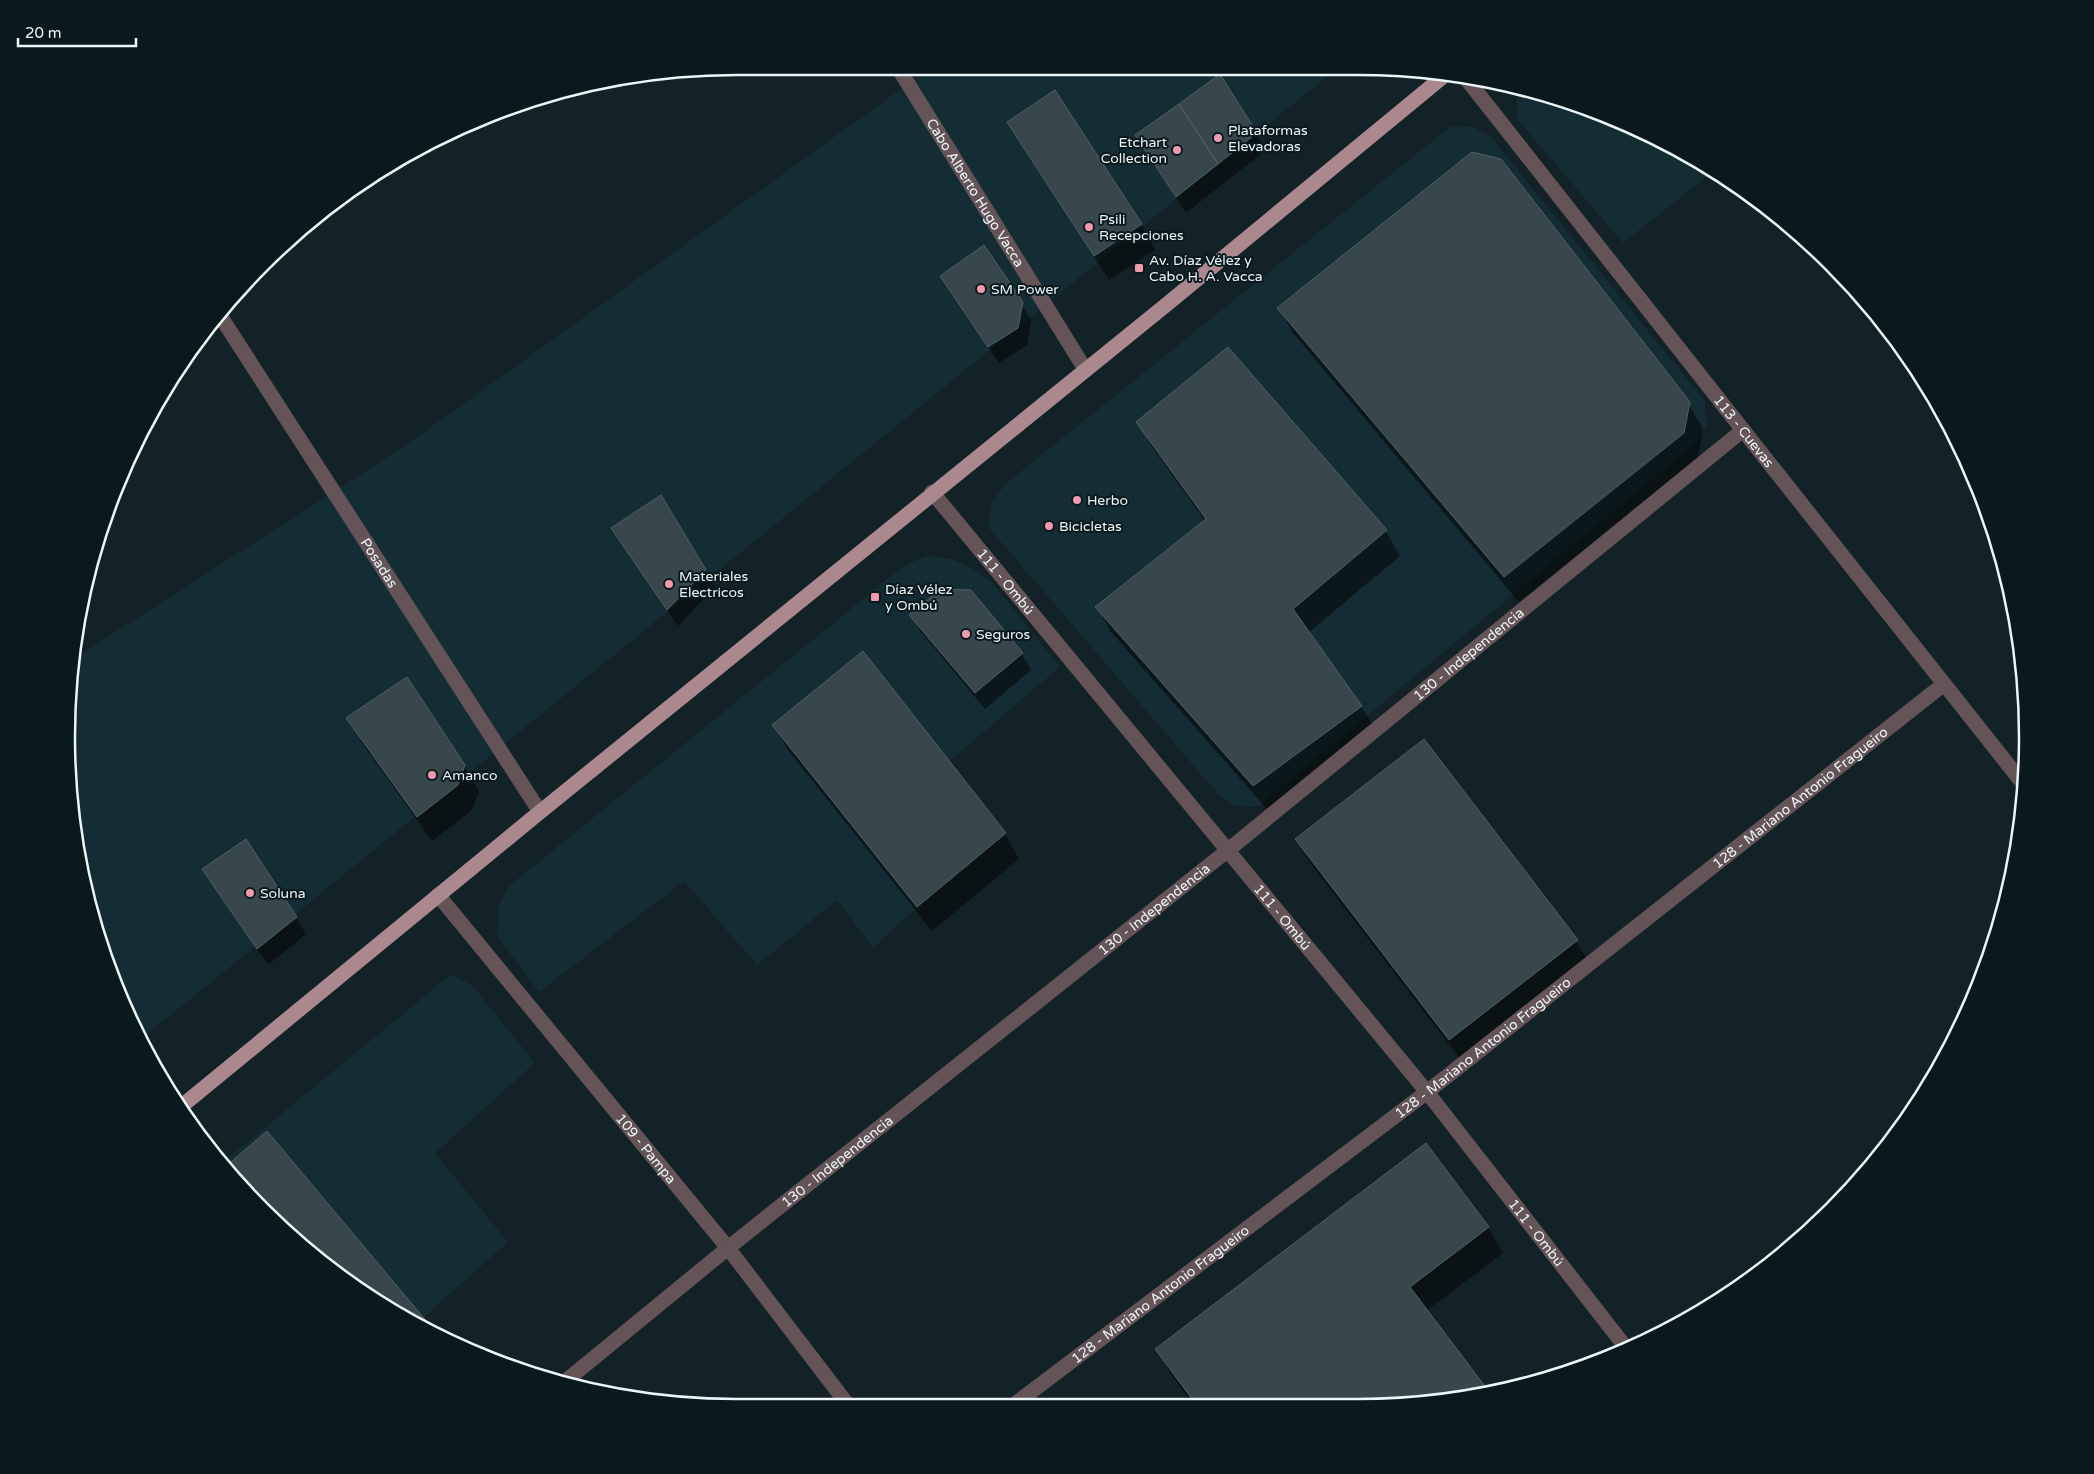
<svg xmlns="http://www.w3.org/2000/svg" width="2094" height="1474" font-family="'Varela Round',sans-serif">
<rect width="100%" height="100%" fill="#132227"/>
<path fill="#142c33" d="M 933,66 L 1340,66 L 140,1040 L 135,1033 L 89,911 L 72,825 L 72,660 L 406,445 Z
M 1516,88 L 1613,117 L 1692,156 L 1714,171 L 1623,243 L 1518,120 Z
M 1451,126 L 1473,127 L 1491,137 L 1705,401 L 1707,425 L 1697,442 L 1257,807 L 1235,806 L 1218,794 L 988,527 L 992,503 L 1005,484 Z
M 927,556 L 951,559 L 968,566 L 991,581 L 1060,667 L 950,761 L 1006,833 L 917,907 L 873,948 L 837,900 L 757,965 L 684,881 L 539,992 L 497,936 L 499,905 L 509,886 L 905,565 Z
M 450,975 L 471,984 L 535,1063 L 435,1153 L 508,1242 L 424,1317 L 442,1339 L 329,1269 L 233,1179 L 222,1163 Z"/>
<path fill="#0007" d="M 1009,122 L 1141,225 L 1155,250 L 1109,280 Z
M 1256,133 L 1266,150 L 1186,213 L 1146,152 Z
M 941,276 L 1021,303 L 1031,320 L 1027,345 L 999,363 Z
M 1279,308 L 1688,403 L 1703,429 L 1698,458 L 1519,602 L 1293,333 Z
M 1138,422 L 1386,531 L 1400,556 L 1308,633 L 1361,706 L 1376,731 L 1268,810 L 1111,632 L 1097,607 L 1205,521 L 1152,447 Z
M 612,528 L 705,570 L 715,587 L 678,626 Z
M 911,615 L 1022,654 L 1031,670 L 985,709 L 921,632 Z
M 347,718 L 464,766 L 479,791 L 472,810 L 432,841 L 362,743 Z
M 774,725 L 1005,834 L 1019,859 L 932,931 L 788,750 Z
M 1296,839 L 1576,941 L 1591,966 L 1464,1064 L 1311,864 Z
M 246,841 L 306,934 L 268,965 L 203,870 Z
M 267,1132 L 437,1337 L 329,1269 L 233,1179 L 225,1168 Z
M 1426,1145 L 1488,1228 L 1503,1253 L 1426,1311 L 1445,1402 L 1192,1403 L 1171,1374 L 1156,1350 Z"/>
<path fill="#37474c" stroke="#506166" d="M 1220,74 L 1257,133 L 1218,164 L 1179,104 Z
M 1055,90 L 1142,224 L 1094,256 L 1007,122 Z
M 1179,104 L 1218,164 L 1176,197 L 1135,135 Z
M 1472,152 L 1501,159 L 1690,402 L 1684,433 L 1504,577 L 1277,308 Z
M 984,245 L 1023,302 L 1018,328 L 988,347 L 940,276 Z
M 1228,347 L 1387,530 L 1293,609 L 1362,706 L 1253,786 L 1095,607 L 1206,519 L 1136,422 Z
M 661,495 L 706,570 L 667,610 L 611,528 Z
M 941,589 L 971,590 L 1023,653 L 975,693 L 909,615 Z
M 863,651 L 1006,833 L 917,907 L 772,725 Z
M 407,677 L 465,765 L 458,785 L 417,817 L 346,718 Z
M 1424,739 L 1578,940 L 1449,1040 L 1295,839 Z
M 246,839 L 297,917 L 257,949 L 202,869 Z
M 267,1131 L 423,1317 L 442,1339 L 329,1269 L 233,1179 L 225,1167 Z
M 1426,1143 L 1489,1227 L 1410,1287 L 1490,1393 L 1445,1402 L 1195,1403 L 1155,1349 Z"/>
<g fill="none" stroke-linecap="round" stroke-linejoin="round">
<g stroke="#645457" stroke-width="15">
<path id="s1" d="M 897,66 L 1085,369"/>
<path id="s2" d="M 1465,77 L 1743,430 L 2025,786"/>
<path id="s3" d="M 219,314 L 540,812"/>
<path id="s4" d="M 932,492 L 1427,1092 L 1627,1349"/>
<path id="s5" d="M 438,895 L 728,1248 L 848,1405"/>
<path id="s6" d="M 562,1384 L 728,1248 L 1227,851 L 1743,430"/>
<path id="s7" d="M 1015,1404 L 1427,1092 L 1944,684"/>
</g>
<path stroke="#aa888e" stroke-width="15" d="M 183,1105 L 540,812 L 1166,305 L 1445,75"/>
</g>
<g fill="#f29aad" stroke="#0a191d" stroke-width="2">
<circle cx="1218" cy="138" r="5"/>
<circle cx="1177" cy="150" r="5"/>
<circle cx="1089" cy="227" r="5"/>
<rect x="1134" y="263" width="10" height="10" rx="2.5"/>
<circle cx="981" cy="289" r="5"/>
<circle cx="1077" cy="500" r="5"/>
<circle cx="1049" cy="526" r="5"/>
<circle cx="669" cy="584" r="5"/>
<rect x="870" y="592" width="10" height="10" rx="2.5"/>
<circle cx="966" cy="634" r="5"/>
<circle cx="432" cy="775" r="5"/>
<circle cx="250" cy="893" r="5"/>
</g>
<g text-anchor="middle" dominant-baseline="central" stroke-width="4" stroke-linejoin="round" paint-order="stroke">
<g font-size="14" fill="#ecf6f9" stroke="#0a191d" text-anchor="start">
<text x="1228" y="130">Plataformas<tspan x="1228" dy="16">Elevadoras</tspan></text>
<text x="1167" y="142" text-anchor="end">Etchart<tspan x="1167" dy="16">Collection</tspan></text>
<text x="1099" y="219">Psili<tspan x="1099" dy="16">Recepciones</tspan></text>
<text x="1149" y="260">Av. Díaz Vélez y<tspan x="1149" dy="16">Cabo H. A. Vacca</tspan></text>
<text x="991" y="289">SM Power</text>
<text x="1087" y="500">Herbo</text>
<text x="1059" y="526">Bicicletas</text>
<text x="679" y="576">Materiales<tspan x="679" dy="16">Electricos</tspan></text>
<text x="885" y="589">Díaz Vélez<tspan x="885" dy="16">y Ombú</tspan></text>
<text x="976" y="634">Seguros</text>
<text x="442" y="775">Amanco</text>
<text x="260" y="893">Soluna</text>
</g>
<g font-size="14" fill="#ecf6f9" stroke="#0a191d">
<text stroke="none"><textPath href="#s1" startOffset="149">Cabo Alberto Hugo Vacca</textPath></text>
<text stroke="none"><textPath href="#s2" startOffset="451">113 - Cuevas</textPath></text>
<text stroke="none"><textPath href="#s3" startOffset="296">Posadas</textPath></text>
<text stroke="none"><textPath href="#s4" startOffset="116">111 - Ombú</textPath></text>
<text stroke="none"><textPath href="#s6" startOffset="1164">130 - Independencia</textPath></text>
<text stroke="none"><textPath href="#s7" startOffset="992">128 - Mariano Antonio Fragueiro</textPath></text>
<text stroke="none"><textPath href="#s6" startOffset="759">130 - Independencia</textPath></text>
<text stroke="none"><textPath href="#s4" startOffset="551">111 - Ombú</textPath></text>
<text stroke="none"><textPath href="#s7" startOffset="588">128 - Mariano Antonio Fragueiro</textPath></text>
<text stroke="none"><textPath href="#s5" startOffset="328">109 - Pampa</textPath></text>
<text stroke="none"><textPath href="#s6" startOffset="354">130 - Independencia</textPath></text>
<text stroke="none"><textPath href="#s4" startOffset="956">111 - Ombú</textPath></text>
<text stroke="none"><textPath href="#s7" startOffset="182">128 - Mariano Antonio Fragueiro</textPath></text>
</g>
</g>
<path d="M0 0H2094V1474H0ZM737 75H1357A662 662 0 0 1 2019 737V737A662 662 0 0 1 1357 1399H737A662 662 0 0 1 75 737V737A662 662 0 0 1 737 75Z" fill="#0a191d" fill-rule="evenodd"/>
<path fill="none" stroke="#ecf6f9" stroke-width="2.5" d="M737 75H1357A662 662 0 0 1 2019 737V737A662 662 0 0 1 1357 1399H737A662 662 0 0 1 75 737V737A662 662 0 0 1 737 75Z"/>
<path d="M18 38v8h118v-8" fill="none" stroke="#ecf6f9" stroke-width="2.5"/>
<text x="25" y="38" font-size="15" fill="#ecf6f9" stroke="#0a191d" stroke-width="4" paint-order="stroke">20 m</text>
</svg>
